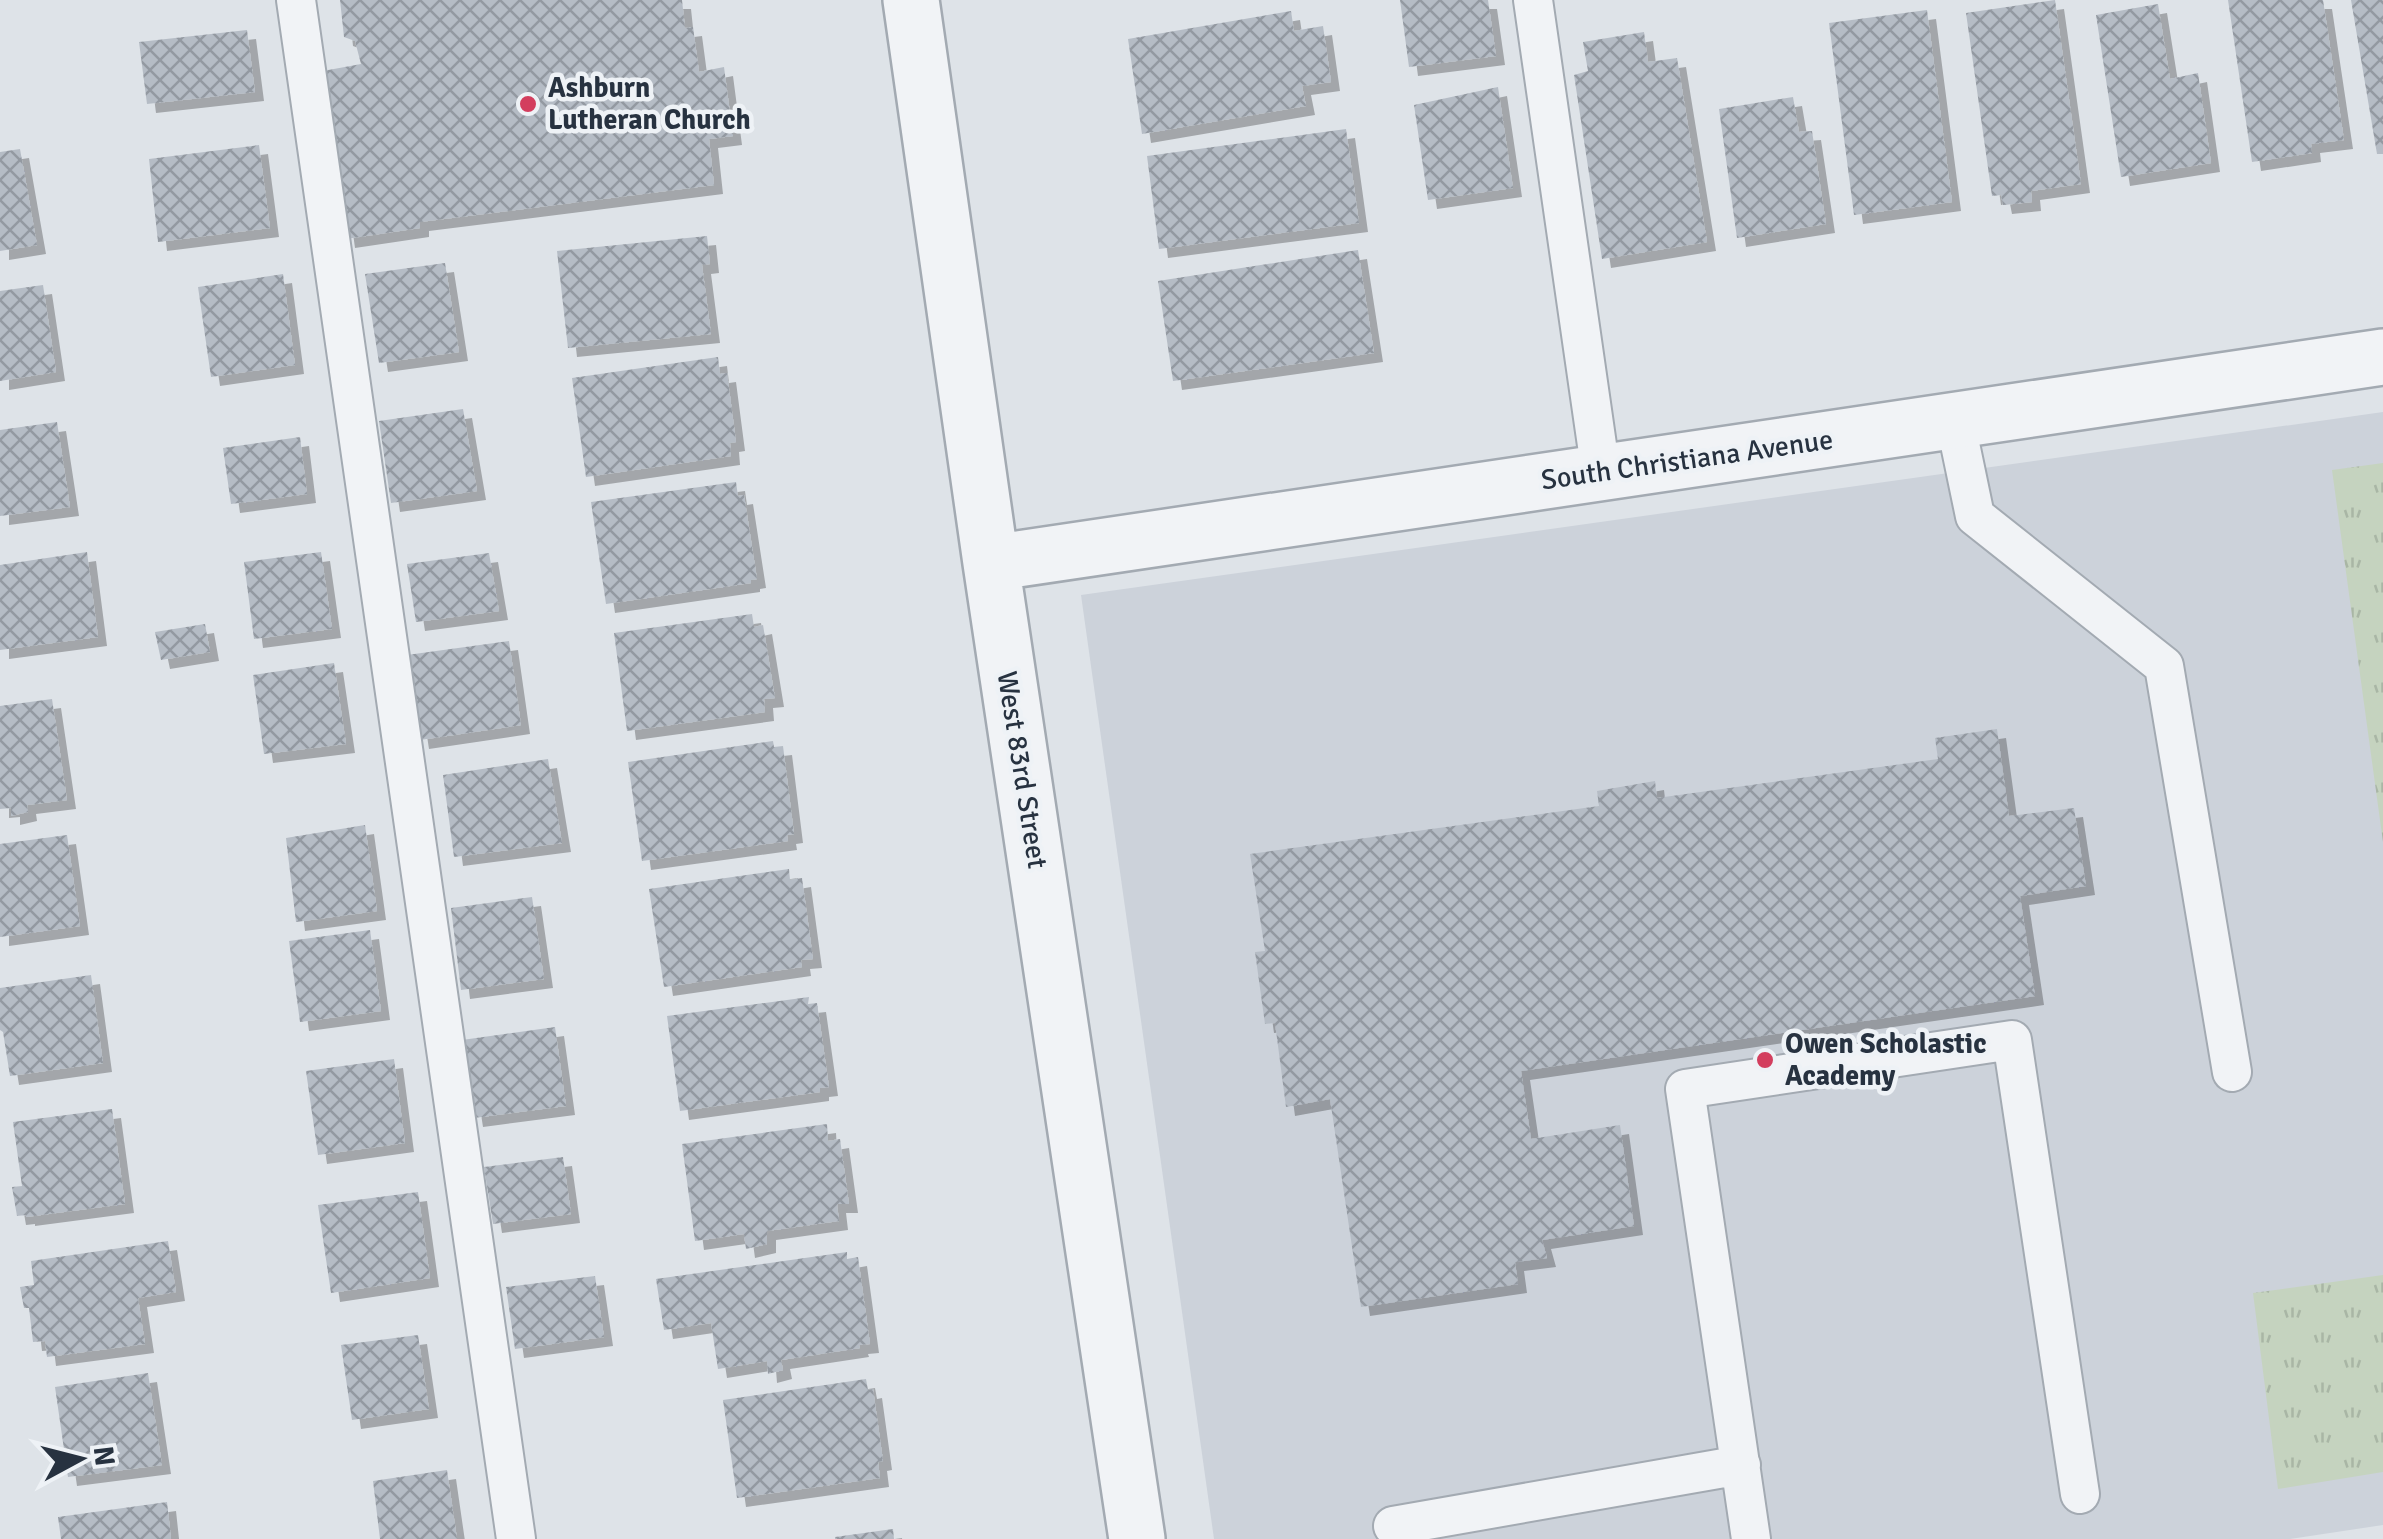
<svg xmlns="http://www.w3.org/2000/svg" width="2383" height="1539" font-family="Signika,sans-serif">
<defs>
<pattern id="grass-tufts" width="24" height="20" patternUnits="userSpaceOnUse" patternTransform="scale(2.5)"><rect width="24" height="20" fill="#c5d3bf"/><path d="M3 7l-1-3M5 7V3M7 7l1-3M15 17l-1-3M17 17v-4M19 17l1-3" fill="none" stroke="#a9b6a5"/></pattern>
<pattern id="building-cross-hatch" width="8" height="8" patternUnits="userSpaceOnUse" patternTransform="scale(2.5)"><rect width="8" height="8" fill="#b5bcc5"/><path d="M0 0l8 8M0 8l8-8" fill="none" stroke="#9399a1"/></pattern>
<filter id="shadow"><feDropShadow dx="9" dy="9" stdDeviation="0" flood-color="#0004"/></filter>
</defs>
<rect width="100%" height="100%" fill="#dee3e8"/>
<path fill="#ccd2da" d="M 2383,412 L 2383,1525 L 2290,1539 L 1214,1539 L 1081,595 Z"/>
<path fill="url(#grass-tufts)" d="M 2383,463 L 2383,842 L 2332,470 Z
M 2383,1275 L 2383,1472 L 2278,1489 L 2253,1293 Z"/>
<path fill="url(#building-cross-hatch)" filter="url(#shadow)" d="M 340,0 L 682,0 L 685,28 L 693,27 L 699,72 L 724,67 L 733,136 L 709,139 L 714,185 L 420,222 L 420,228 L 346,239 L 323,71 L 361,64 L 355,41 L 344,37 Z
M 1400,0 L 1488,0 L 1496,56 L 1409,67 Z
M 2055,0 L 2081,184 L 2031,191 L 2032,202 L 2003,205 L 2001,195 L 1992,196 L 1966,13 Z
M 2228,0 L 2323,0 L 2344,140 L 2311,144 L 2312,153 L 2252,162 Z
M 2351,0 L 2383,0 L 2383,154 L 2377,154 Z
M 2158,4 L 2170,79 L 2198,73 L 2211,163 L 2121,177 L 2096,15 Z
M 1927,10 L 1952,202 L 1854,215 L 1829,23 Z
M 1291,11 L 1294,31 L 1323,26 L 1331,82 L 1302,86 L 1306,106 L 1142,134 L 1128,39 Z
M 247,30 L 255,92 L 147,104 L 139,42 Z
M 1644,32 L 1648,62 L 1677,58 L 1707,242 L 1602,259 L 1574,75 L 1588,71 L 1583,42 Z
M 1498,87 L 1513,188 L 1428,200 L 1414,105 Z
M 1793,97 L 1799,132 L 1812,131 L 1826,224 L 1737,238 L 1719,109 Z
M 1346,129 L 1359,223 L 1159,249 L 1147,156 Z
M 259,145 L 270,228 L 158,242 L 149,159 Z
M 20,149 L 37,245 L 0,251 L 0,152 Z
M 707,236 L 710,264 L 702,265 L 711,334 L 568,348 L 557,251 Z
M 1358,250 L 1374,353 L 1173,381 L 1158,281 Z
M 445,263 L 459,352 L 379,363 L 365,274 Z
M 283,274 L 295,365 L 211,377 L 198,287 Z
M 43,285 L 56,372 L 0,381 L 0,291 Z
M 718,357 L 720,374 L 727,373 L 736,442 L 730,443 L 731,456 L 586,477 L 572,378 Z
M 463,409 L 477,491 L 391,503 L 379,421 Z
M 57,422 L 70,507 L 0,516 L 0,430 Z
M 300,437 L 307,494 L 231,504 L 223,448 Z
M 736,482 L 738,496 L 744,495 L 757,579 L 751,580 L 751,583 L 606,604 L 591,502 Z
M 87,552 L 98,637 L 0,650 L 0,565 Z
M 321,552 L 332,629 L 254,639 L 244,562 Z
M 489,553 L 499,611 L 416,622 L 407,564 Z
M 752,614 L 754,627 L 763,625 L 775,698 L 764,699 L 765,712 L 627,731 L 614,633 Z
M 205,624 L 210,652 L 161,660 L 155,632 Z
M 509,641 L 521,725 L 420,740 L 407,655 Z
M 334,663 L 346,744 L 264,754 L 253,675 Z
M 52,699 L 67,800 L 27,805 L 28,812 L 11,816 L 11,808 L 0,809 L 0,706 Z
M 1997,729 L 2009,816 L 2074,808 L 2086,886 L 2020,896 L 2035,996 L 1521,1071 L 1531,1139 L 1620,1125 L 1634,1226 L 1542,1240 L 1547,1258 L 1515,1262 L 1518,1284 L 1361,1307 L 1330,1099 L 1286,1107 L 1275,1023 L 1265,1024 L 1255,952 L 1265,951 L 1250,854 L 1599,806 L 1597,791 L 1655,781 L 1657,798 L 1938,759 L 1935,738 Z
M 773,741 L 774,747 L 783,746 L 794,834 L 787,835 L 788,841 L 642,861 L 628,762 Z
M 548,759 L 562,843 L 454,857 L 443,775 Z
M 365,825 L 377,911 L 296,922 L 286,838 Z
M 67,835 L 80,926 L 0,937 L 0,844 Z
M 789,869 L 790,880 L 802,878 L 813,959 L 801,960 L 802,967 L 664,987 L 649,889 Z
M 532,897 L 544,979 L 461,990 L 451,908 Z
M 370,930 L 381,1011 L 300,1022 L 289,941 Z
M 91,975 L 103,1063 L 10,1076 L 3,1032 L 0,1030 L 0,988 Z
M 809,997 L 808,1004 L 817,1003 L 829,1087 L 820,1088 L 820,1092 L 680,1111 L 667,1016 Z
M 555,1027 L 566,1106 L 474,1118 L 462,1040 Z
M 394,1059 L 405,1143 L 318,1155 L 306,1071 Z
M 112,1109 L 125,1204 L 26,1217 L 26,1215 L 17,1216 L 12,1187 L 22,1186 L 13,1122 Z
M 827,1124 L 828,1141 L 840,1139 L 849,1204 L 837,1204 L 839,1221 L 767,1231 L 767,1244 L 746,1249 L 744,1234 L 695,1241 L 682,1144 Z
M 563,1157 L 571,1214 L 493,1224 L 484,1167 Z
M 418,1192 L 430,1278 L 331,1293 L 318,1205 Z
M 168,1241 L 176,1292 L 138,1298 L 145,1344 L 47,1357 L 45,1341 L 33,1342 L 29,1308 L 24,1308 L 20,1287 L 34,1285 L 31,1261 Z
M 847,1252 L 847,1259 L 858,1257 L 870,1344 L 859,1345 L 860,1348 L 781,1360 L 783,1370 L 768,1374 L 767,1361 L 718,1369 L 711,1323 L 664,1330 L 656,1279 Z
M 595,1276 L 604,1337 L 515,1349 L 506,1287 Z
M 418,1335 L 429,1409 L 352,1420 L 341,1345 Z
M 148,1373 L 162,1465 L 68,1477 L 55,1387 Z
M 866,1379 L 868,1390 L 873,1389 L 883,1461 L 878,1462 L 880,1478 L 737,1498 L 723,1400 Z
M 447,1470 L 457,1539 L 380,1539 L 373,1481 Z
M 167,1502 L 171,1539 L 61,1539 L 58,1517 Z
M 893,1529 L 894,1539 L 835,1539 L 835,1537 Z"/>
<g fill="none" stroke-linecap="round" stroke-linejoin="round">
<g stroke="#a3aab2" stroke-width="42">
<path id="service" d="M 296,0 L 516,1539
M 1533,0 L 1601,473
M 1955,420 L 1975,516 L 2164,666 L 2232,1072
M 1393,1526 L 1741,1465
M 1751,1539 L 1685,1089 L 2012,1040 L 2080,1494"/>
</g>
<g stroke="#a3aab2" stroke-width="60">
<path id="minor" d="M 911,0 L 991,563 L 1137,1539
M 991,563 L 2383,357"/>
</g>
<use href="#service" stroke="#f1f3f6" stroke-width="38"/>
<use href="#minor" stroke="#f1f3f6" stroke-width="55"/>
</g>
<g fill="#d33e5e" stroke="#eef2f6" stroke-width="4">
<circle cx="528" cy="104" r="10"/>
<circle cx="1765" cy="1060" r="10"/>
</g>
<g text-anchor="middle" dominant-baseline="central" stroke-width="9" stroke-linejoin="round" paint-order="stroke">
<g font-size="28" font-weight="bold" fill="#273240" stroke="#eef2f6" text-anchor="start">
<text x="548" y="88">Ashburn<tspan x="548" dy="32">Lutheran Church</tspan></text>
<text x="1785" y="1044">Owen Scholastic<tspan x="1785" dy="32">Academy</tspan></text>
</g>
<g font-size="28" fill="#273240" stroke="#eef2f6">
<text transform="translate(1687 460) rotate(-8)">South Christiana Avenue</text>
<text transform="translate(1022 770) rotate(81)">West 83rd Street</text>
</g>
</g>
<g transform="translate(80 1459) rotate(83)" stroke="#eef2f6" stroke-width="8" paint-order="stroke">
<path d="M0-8L18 38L0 25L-18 38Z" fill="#273240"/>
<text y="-15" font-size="28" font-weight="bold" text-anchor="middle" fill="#273240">N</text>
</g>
</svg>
